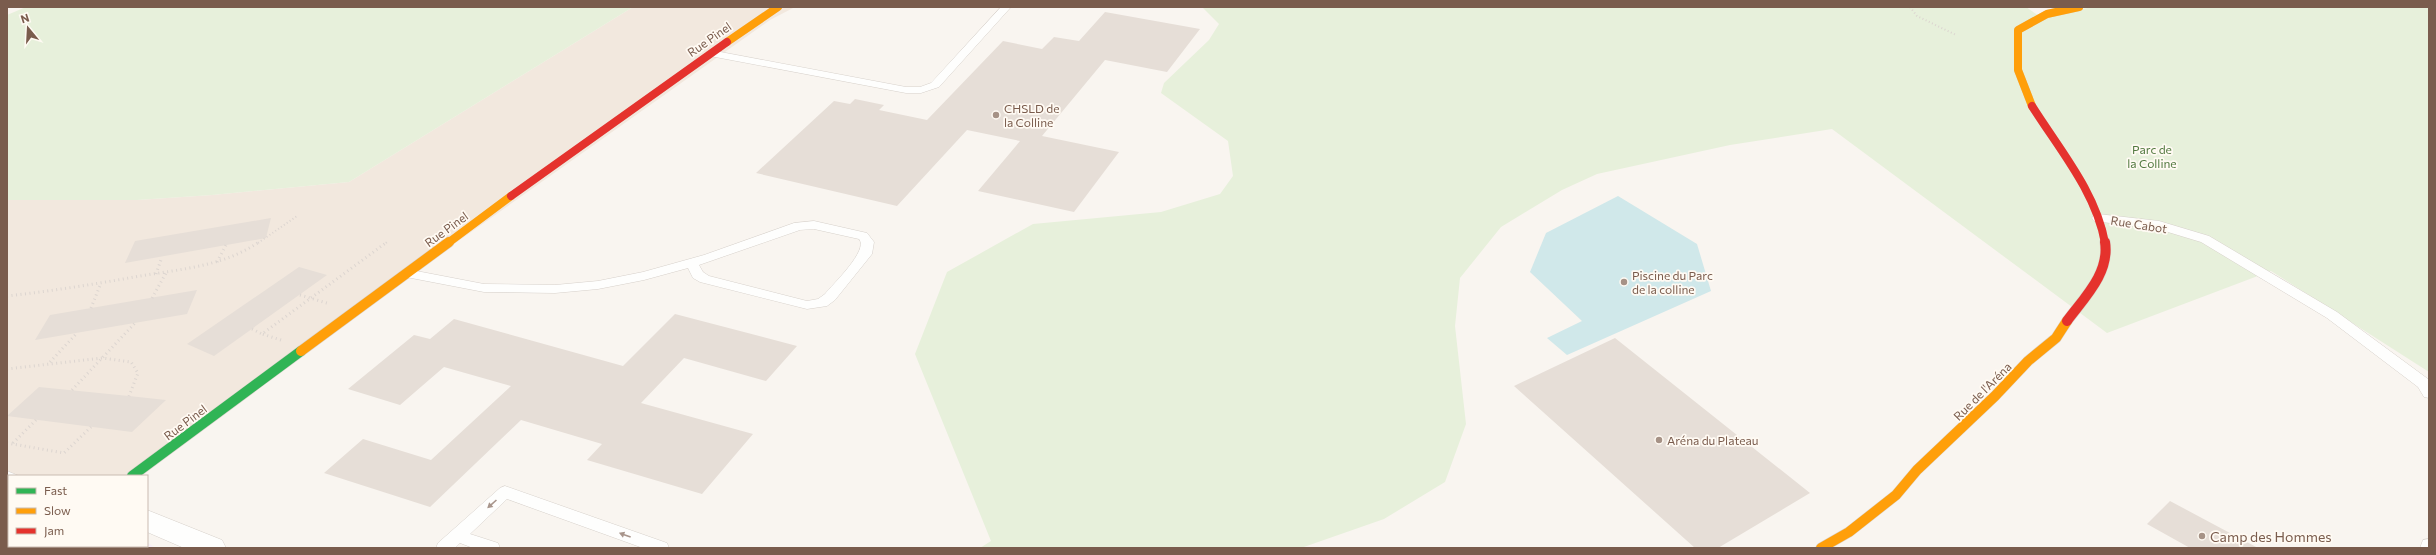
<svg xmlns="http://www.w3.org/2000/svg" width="2436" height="555" font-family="Commissioner,sans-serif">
<rect width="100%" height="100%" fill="#f9f5f0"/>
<path fill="#f2e8de" d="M 633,7 L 795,7 L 770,20 L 378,298 L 139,476 L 9,476 L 7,479 L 7,200 L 137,200 L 212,195 L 349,182 Z"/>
<path fill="#f6eef6" d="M 7,479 L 9,480 L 9,546 L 147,546 L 147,542 L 155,548 L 7,548 Z"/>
<path fill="#e7f0db" d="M 26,7 L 633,7 L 349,182 L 212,195 L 137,200 L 7,200 L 7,15 Z
M 1202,7 L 2026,7 L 2039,16 L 2093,7 L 2429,7 L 2429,372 L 2271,271 L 2107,333 L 1832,129 L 1730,145 L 1597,174 L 1562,190 L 1501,227 L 1460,278 L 1455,326 L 1466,424 L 1445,482 L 1384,519 L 1301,548 L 980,548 L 991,541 L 915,354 L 947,272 L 1033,224 L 1161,212 L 1220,194 L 1233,176 L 1228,141 L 1161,93 L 1164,83 L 1209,40 L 1219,24 Z"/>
<path fill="#d0e8ea" d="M 1618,196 L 1697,244 L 1711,291 L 1567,355 L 1547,338 L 1582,321 L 1530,272 L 1546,233 Z"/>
<path fill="#e6ded7" d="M 1105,12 L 1200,29 L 1167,72 L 1105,60 L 1042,136 L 1119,152 L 1074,212 L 978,191 L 1020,141 L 967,130 L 897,206 L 756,173 L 834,101 L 850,104 L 855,99 L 884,105 L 879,110 L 927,120 L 1003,41 L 1042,49 L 1054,37 L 1079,41 Z
M 271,218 L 266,238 L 125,263 L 135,241 Z
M 299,267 L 327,275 L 214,356 L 187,344 Z
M 197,290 L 187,314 L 35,340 L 50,315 Z
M 675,314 L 797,346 L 766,381 L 684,358 L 641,403 L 753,434 L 702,494 L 587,460 L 602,444 L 521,420 L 430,507 L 324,473 L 363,439 L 431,460 L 511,386 L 444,367 L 400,405 L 348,389 L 414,335 L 430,339 L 454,319 L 623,366 Z
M 1615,338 L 1810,493 L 1718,548 L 1695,548 L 1514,386 Z
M 39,387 L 129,396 L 166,400 L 132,432 L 7,416 Z
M 2170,501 L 2258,548 L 2190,548 L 2147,524 Z"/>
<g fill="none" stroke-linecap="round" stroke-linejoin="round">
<g stroke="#d7d1cb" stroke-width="1">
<path id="lane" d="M 1001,7 L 1011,7 L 939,87 L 921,93 L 906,93 L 710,56 L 705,53 L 710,50 L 906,87 L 920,87 L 931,83 Z
M 2098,214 L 2159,221 L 2209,236 L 2337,312 L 2428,379 L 2429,398 L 2424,397 L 2418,387 L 2327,318 L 2201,242 L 2158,229 L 2094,221 L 2092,218 L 2094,215 Z
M 814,221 L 867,233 L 874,242 L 872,254 L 835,300 L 827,306 L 807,309 L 700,282 L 693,278 L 688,268 L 644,280 L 598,289 L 555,293 L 484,292 L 406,277 L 400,273 L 406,269 L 484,284 L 555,285 L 598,281 L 643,272 L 704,255 L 794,223 ZM 814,229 L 859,239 C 869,250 833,284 825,294 L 818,299 L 807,301 L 709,276 L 703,272 L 699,265 L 800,230 Z
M 505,486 L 667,543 L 669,548 L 643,548 L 507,499 L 470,534 L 498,543 L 500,548 L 473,548 L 460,543 L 455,548 L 436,548 L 438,543 L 500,488 Z
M 2429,539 L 2429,548 L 2420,548 L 2423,540 Z"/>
</g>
<g stroke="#d7d1cb" stroke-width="1">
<path id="street" d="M 7,471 L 19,476 L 9,476 L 9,492 L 7,491 Z
M 147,510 L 222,540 L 226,548 L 184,548 L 147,532 Z"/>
</g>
<g stroke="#d9d2cb" stroke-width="11">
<path id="fast" d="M 132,476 L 301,351"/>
</g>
<g stroke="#d9d2cb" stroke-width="8">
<path id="slow-far1" d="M 727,42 L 778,7
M 2032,106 L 2018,70 L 2018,30 L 2047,14 L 2079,7
M 448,243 L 511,196"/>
</g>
<g stroke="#d9d2cb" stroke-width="11">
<path id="slow" d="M 301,351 L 449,242
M 1821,548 L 1849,532 L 1896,495 L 1917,470 L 1995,396 L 2028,361 L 2056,338 L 2067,321"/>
</g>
<g stroke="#d9d2cb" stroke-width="8">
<path id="jam-far1" d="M 2032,106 C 2059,149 2096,192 2105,243
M 511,196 L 727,42"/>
</g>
<g stroke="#d9d2cb" stroke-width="11">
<path id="jam" d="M 2067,321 C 2084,298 2110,273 2105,242"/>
</g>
<path stroke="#dcd5d0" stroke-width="2" stroke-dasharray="1 2.5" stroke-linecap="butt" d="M 1910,7 L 1917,16 L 1956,35
M 258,243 L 297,216
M 386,243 L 388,241"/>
<path stroke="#dcd5d0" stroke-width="3" stroke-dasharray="1 3.5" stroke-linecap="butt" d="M 217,262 L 226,245
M 156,274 L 162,257
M 300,295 L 330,304
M 7,296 C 52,291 96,284 140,276 C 182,269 224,266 259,242
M 152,298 L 166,273
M 91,308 L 101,283
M 252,329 L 262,334
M 281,340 L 262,334 L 387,242
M 50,362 L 77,333
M 7,369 L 102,358 L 131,362 L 138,373 L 129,396
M 72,390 L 136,322
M 7,443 L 64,453 L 91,427
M 13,443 L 36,420"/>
<use href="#lane" fill="#fefefd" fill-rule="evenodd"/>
<use href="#street" fill="#fefefd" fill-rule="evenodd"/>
<use href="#fast" stroke="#30b455" stroke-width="10"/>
<use href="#slow-far1" stroke="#ff9f0a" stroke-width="8"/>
<use href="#slow" stroke="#ff9f0a" stroke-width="10"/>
<use href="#jam-far1" stroke="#e5322d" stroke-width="8"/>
<use href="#jam" stroke="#e5322d" stroke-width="10"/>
</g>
<defs><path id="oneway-solid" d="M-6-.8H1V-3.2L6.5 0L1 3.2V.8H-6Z"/></defs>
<g fill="#a8958b">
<use href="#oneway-solid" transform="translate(492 504) rotate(138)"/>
<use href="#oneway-solid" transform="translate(625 535) rotate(-160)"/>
</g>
<g fill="#a69286" stroke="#fffaf3" stroke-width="1.5">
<circle cx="996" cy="115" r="4"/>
<circle cx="1624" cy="282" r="4"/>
<circle cx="1659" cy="440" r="4"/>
<circle cx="2202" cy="536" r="4"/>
</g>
<g text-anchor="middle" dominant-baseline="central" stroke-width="3.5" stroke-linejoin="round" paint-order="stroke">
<g font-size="12" fill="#7a5c4d" stroke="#fffaf3">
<text transform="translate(709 39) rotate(-35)">Rue Pinel</text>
<text transform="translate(2139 224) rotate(9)">Rue Cabot</text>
<text transform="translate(446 229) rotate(-36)">Rue Pinel</text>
<text transform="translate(1982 391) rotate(-45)">Rue de l'Aréna</text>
<text transform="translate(185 422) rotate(-37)">Rue Pinel</text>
</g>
<g font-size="12" fill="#7a5c4d" stroke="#fffaf3" text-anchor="start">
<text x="1004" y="108">CHSLD de<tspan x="1004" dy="14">la Colline</tspan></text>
<text x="1632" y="275">Piscine du Parc<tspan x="1632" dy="14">de la colline</tspan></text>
<text x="1667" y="440">Aréna du Plateau</text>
</g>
<g font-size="12" fill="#537a41" stroke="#fffaf3">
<text x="2152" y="149">Parc de<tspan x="2152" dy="14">la Colline</tspan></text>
</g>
<g font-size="14" fill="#7a5c4d" stroke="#fffaf3" text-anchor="start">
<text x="2210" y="536">Camp des Hommes</text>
</g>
</g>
<rect width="2436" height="555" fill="none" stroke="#7a5c4d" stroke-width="16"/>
<rect x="8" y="475" width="140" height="72" fill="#fffaf3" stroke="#cabbb1"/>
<rect x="16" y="488" width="20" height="6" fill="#30b455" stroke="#cabbb1"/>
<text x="44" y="495" font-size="12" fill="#7a5c4d">Fast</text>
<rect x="16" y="508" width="20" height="6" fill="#ff9f0a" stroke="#cabbb1"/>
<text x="44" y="515" font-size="12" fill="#7a5c4d">Slow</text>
<rect x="16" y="528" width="20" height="6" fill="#e5322d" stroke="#cabbb1"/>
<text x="44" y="535" font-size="12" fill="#7a5c4d">Jam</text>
<g transform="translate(28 28) rotate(342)" stroke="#fffaf3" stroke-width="3" paint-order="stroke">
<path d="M0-3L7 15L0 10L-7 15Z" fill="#7a5c4d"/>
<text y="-6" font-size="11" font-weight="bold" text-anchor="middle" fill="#7a5c4d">N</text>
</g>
</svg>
